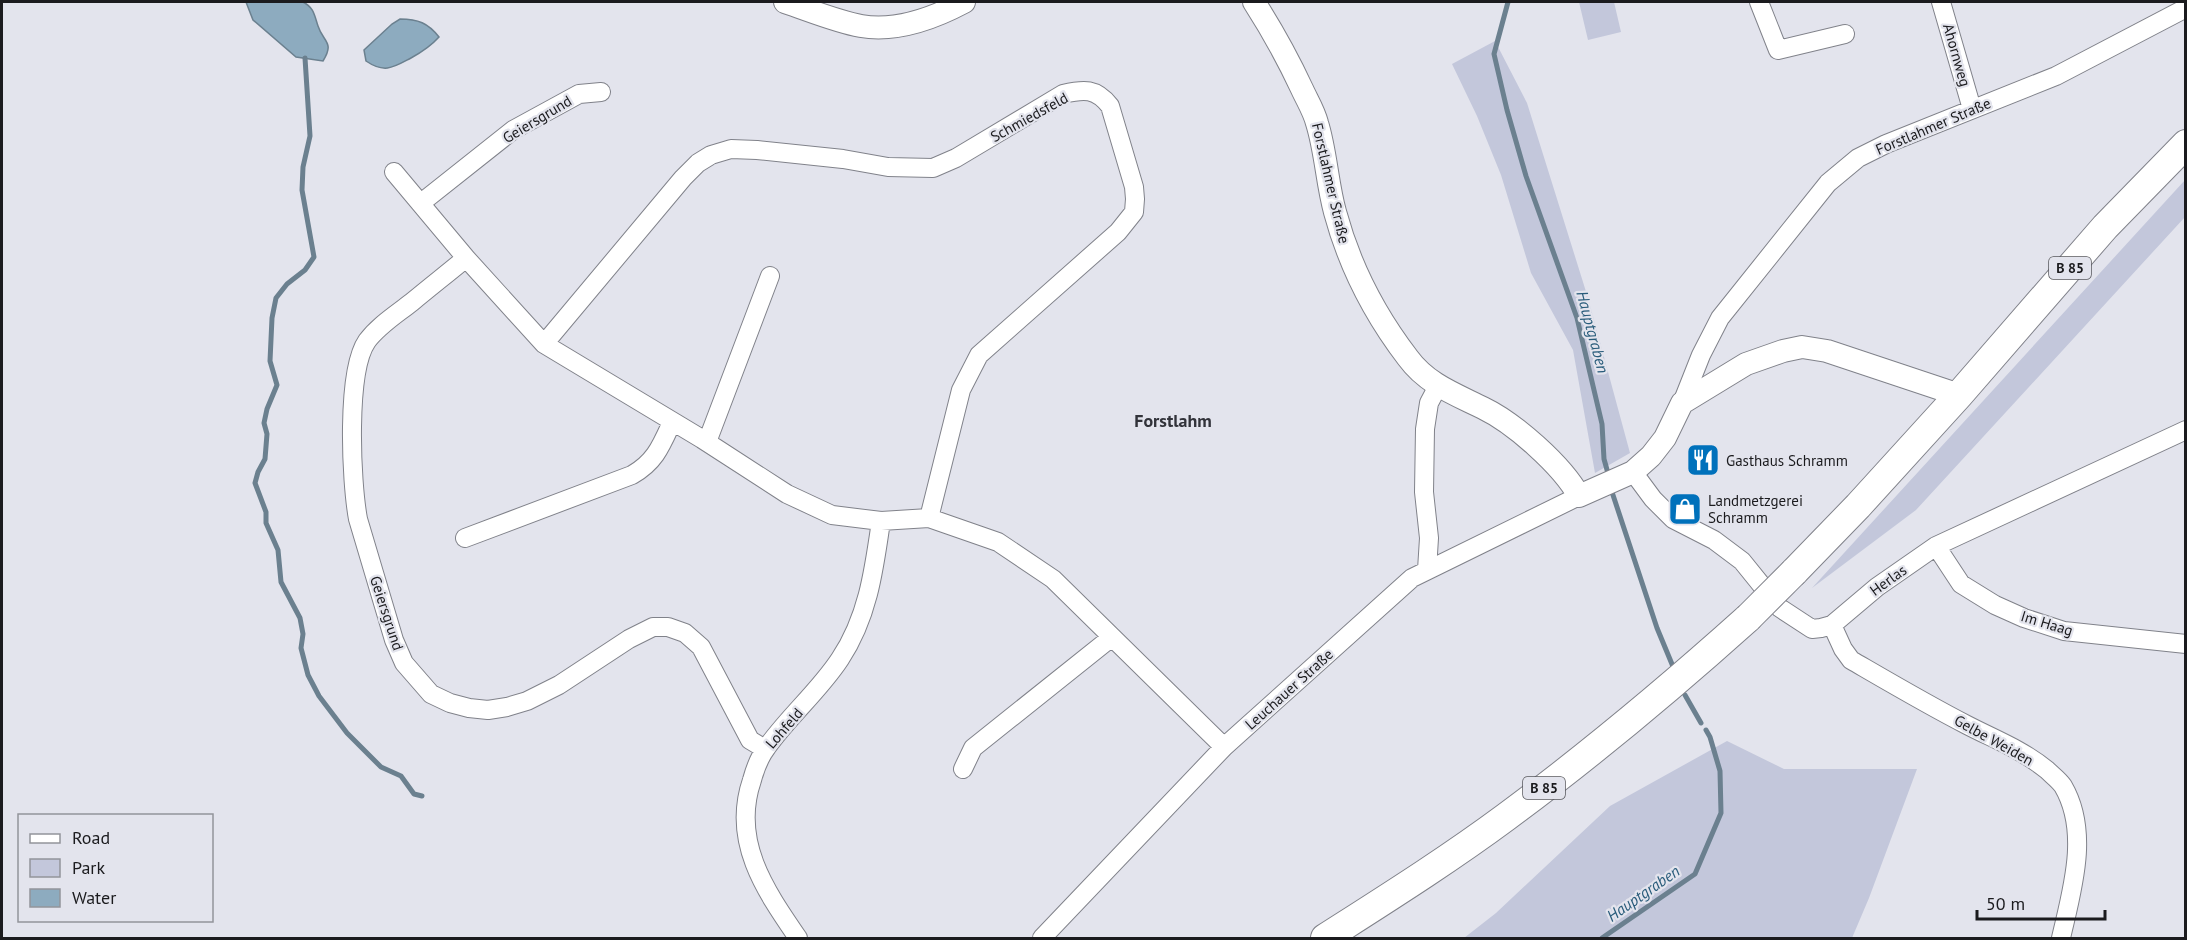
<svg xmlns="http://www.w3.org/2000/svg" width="2187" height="940" font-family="'PT Sans',sans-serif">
<rect width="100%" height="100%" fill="#e3e4ed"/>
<path fill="#c3c7db" d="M 1579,2 L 1614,2 L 1621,32 L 1588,40 Z
M 1495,41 L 1527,103 L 1588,298 L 1630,453 L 1595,473 L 1573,350 L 1531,273 L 1501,175 L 1477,116 L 1452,64 Z
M 2185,180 L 2185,217 L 1916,510 L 1812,588 Z
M 1727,741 L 1784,769 L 1917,769 L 1869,898 L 1852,938 L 1464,938 L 1496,913 L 1610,806 Z"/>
<path fill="#8dabbf" stroke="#6b808f" stroke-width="1.5" d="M 246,2 L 303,2 C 314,8 314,14 318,26 C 323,42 335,42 323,61 L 296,57 L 253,20 Z
M 400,19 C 418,19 428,23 439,37 C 430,47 422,52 411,58 C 394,67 385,74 366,61 L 364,50 L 392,24 Z"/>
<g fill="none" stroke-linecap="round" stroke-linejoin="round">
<path stroke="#6b808f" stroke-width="5" d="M 1508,2 L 1494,54 L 1507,110 L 1526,176 L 1577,318 L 1602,424 L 1604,459 L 1609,477
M 305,58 L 310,136 L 303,167 L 302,190 L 314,257 L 305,270 L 287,284 L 276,298 L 272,318 L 270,361 L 277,385 L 267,409 L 264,423 L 267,434 L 265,459 L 258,472 L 255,483 L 266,512 L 266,523 L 278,550 L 281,582 L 300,618 L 303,634 L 301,648 L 308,675 L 319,696 L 347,733 L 381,767 L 401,776 L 414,794 L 422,796
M 1611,489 L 1657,628 L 1674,669
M 1685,695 L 1701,723
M 1602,938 L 1695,874 L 1721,813 L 1720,771 L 1710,737 L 1706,730"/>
<g stroke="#80828a" stroke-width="20">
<path id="minor" d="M 1759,2 L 1778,50 L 1845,34
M 1941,2 L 1972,109
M 394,172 L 466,258 L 544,344 L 702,439 L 787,494 L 832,515 L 881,521 L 929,518 L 998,542 L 1053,579 L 1224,747
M 421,203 L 513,130 L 579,94 L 601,92
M 466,258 C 448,273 430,287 412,302 C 397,314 379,325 367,341 C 346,371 351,481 358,519 L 394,640 L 404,663 L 431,694 L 450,703 L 469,708 L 488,710 L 507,707 L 527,701 L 559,685 L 629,639 L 653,627 L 668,627 L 685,633 L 701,647 L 750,740 L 765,749
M 544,344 L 683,178 L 698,163 L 711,155 L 731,149 L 757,150 L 843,159 L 888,167 L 933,168 L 956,158 L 1063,94 C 1084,89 1096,88 1110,106 L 1134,187 L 1135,199 L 1134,212 L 1118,232 L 979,355 L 961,390 L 929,518
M 1682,403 L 1701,355 L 1720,318 L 1828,183 L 1858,158 L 1886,144 L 2056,76 L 2186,8
M 707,442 L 770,276
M 1633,472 L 1653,499 L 1673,519 L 1714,540 L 1742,561 L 1780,608 L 1812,629 L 1821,628 L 1832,625 L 1877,587 L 1936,546 L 2186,430
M 465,538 L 632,475 C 655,462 661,446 672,422
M 1936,546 L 1961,584 L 1995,605 L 2024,618 L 2064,631 L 2186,644
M 1427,570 L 1429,538 L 1424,492 L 1425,429 L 1429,403 L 1438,386
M 1832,625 L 1843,649 L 1851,660 C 1889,682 1928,705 1967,725 C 1996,740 2021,749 2047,770 C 2052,775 2059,780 2063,786 C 2090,832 2072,890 2061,938
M 963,769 L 973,748 L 1112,637
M 798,938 C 765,890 731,841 752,780 C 755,769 760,756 767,747 C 789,716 819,691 840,659 C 868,617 874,570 881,521
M 1042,938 L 1224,747 L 1412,578 L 1579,496"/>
</g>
<g stroke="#80828a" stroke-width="24">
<path id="tertiary" d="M 785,2 C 809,10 835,21 861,26 C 896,32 934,18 964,2
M 1254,2 C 1272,30 1288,59 1302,89 C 1307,100 1314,111 1317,123 C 1326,152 1327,183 1335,212 C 1349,264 1375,315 1408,358 C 1427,384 1455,394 1483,408 C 1514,423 1562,465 1579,496 L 1633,472 L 1651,456 L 1665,438 L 1682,403 L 1746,364 L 1783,351 L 1802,347 L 1827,351 L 1959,395"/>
</g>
<g stroke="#80828a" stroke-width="30">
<path id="primary" d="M 1794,572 L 1858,506 L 1959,395 L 2105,227 L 2186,144
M 1325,938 C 1386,899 1448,860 1506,817 C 1590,755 1670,688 1748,618"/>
</g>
<use href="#minor" stroke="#fff" stroke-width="18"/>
<use href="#tertiary" stroke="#fff" stroke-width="22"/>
<use href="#primary" stroke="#fff" stroke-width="28"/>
<g stroke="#80828a" stroke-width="30" stroke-linecap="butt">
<path id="primary-bridge" d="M 1748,618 L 1794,572"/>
</g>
<use href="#primary-bridge" stroke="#fff" stroke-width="28"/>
</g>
<defs>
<g id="restaurant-square" transform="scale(1.725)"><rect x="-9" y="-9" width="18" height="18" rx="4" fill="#0071bb" stroke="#e3e4ed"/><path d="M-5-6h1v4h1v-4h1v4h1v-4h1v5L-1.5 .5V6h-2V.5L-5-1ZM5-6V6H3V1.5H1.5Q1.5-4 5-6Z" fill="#fff"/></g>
<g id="shop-square" transform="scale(1.725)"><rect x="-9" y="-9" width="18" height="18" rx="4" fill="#0071bb" stroke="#e3e4ed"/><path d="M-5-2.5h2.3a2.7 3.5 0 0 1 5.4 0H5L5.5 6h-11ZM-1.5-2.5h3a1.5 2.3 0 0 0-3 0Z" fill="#fff"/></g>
</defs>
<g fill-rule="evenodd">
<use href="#restaurant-square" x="1703" y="460"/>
<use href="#shop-square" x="1685" y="509"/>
</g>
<g text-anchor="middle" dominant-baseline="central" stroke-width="4.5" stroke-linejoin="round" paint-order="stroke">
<g fill="#e3e4ed" stroke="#57575c" stroke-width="1.5">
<rect x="2049" y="257" width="42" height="22" rx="4.5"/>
<rect x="1523" y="777" width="42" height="22" rx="4.5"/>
</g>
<g font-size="14" font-weight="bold" fill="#1b1b1e">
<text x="2070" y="268">B 85</text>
<text x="1544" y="788">B 85</text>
</g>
<g font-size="15" fill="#1b1b1e" stroke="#e3e4ed">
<text transform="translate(1957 55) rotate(74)">Ahornweg</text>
<text transform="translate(1029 117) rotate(-29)">Schmiedsfeld</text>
<text transform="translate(537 119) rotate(-31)">Geiersgrund</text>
<text transform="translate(1933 126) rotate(-23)">Forstlahmer Straße</text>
<text transform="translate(1331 183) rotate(77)">Forstlahmer Straße</text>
<text transform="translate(1888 580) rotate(-36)">Herlas</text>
<text transform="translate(387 613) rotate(72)">Geiersgrund</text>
<text transform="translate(2047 623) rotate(17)">Im Haag</text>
<text transform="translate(1289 689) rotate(-42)">Leuchauer Straße</text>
<text transform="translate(784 728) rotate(-49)">Lohfeld</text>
<text transform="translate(1994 740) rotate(29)">Gelbe Weiden</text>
</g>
<g font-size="15" fill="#1b1b1e" stroke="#e3e4ed" text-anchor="start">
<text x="1726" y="460">Gasthaus Schramm</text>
<text x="1708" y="500">Landmetzgerei<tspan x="1708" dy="17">Schramm</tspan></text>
</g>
<g font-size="16" font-style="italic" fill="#285b7a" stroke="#e3e4ed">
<text transform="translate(1593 332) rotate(75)">Hauptgraben</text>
<text transform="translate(1643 893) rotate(-35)">Hauptgraben</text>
</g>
<g font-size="18" font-weight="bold" fill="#32333a" stroke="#e3e4ed">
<text x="1173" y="420">Forstlahm</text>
</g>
</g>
<rect width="2187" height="940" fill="none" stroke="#1b1b1e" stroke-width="6"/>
<rect x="18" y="814" width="195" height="108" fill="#e3e4ed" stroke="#93949a" stroke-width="1.5"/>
<rect x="30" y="834" width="30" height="9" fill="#ffffff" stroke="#93949a" stroke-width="1.5"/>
<text x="72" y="844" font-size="18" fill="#1b1b1e">Road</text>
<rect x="30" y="859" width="30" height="18" fill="#c3c7db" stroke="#93949a" stroke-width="1.5"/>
<text x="72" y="874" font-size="18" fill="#1b1b1e">Park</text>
<rect x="30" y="889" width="30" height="18" fill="#8dabbf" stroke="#93949a" stroke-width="1.5"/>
<text x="72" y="904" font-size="18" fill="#1b1b1e">Water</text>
<path d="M1977 910v9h128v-9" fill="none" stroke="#1b1b1e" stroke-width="3"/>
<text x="1986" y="910" font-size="18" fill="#1b1b1e" stroke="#e3e4ed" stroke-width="4.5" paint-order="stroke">50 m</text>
</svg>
